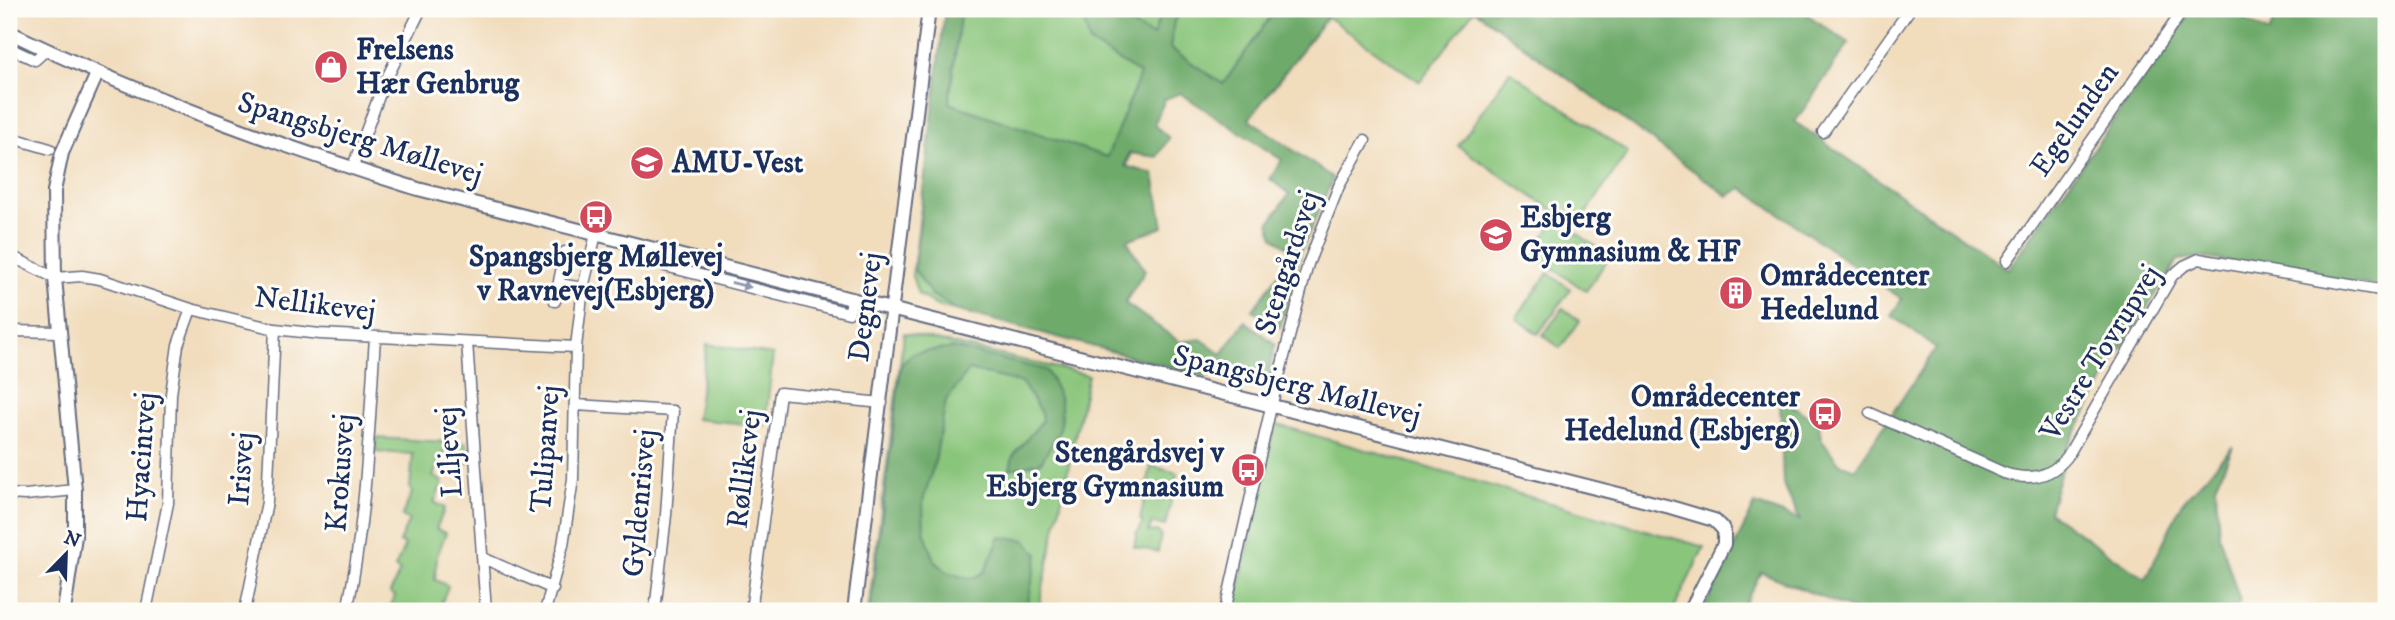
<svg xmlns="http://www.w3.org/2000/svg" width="2395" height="620" font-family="'IM FELL DW Pica',serif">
<rect width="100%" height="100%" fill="#fdfcf7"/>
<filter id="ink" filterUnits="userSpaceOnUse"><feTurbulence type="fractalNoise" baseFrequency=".0143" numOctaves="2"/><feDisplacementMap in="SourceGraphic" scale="14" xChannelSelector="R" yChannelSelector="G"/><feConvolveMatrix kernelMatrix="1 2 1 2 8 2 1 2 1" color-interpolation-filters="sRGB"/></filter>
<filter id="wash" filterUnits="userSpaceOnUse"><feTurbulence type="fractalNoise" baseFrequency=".00686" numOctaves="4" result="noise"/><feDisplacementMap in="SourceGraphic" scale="28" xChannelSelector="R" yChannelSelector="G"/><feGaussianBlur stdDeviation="1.57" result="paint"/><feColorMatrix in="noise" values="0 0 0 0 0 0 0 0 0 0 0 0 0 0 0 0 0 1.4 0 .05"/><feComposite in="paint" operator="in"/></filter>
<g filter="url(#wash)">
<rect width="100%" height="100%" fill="#f1dcbc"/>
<path fill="#89c57a" stroke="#527a6c" stroke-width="2" d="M 947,9 L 1295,9 L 1229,104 L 1158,55 L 1079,339 L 937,306 L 918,294 L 912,276 Z
M 1316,9 L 1475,9 L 1420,82 Z
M 1510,71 L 1628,152 L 1577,227 L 1458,146 Z
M 1556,219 L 1610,256 L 1586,291 L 1532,254 Z
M 1548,273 L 1571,289 L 1538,334 L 1516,318 Z
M 1563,308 L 1580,321 L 1560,348 L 1543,335 Z
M 904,333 L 1088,375 L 1038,611 L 868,611 Z
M 707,344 L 773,355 L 765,426 L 696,419 Z
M 1275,424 L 1694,544 L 1704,547 L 1673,611 L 1234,611 Z
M 376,438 L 467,443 L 468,463 L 443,452 L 433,476 L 443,482 L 434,502 L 445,508 L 436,529 L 446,533 L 437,556 L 435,580 L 448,586 L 440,607 L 448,611 L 388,611 L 395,596 L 390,593 L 400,571 L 395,568 L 405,545 L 399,542 L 409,520 L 402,516 L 412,493 L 410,488 L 413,454 L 375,452 Z
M 1151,466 L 1178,473 L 1165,526 L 1152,523 L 1148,532 L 1157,531 L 1161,535 L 1158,552 L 1134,547 L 1137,532 L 1139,532 L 1143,521 L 1140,520 Z"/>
<path fill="#6eaa6a" stroke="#446c64" stroke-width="2" d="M 945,9 L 961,9 L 949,103 L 1107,157 L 1140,74 L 1090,43 L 1083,18 L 1096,11 L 1106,11 L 1153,36 L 1162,9 L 1184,9 L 1174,21 L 1170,48 L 1223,84 L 1276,9 L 1315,9 L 1327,17 L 1249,119 L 1333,178 L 1302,249 L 1280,328 L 1253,310 L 1294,252 L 1274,237 L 1269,223 L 1289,194 L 1270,179 L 1282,160 L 1180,93 L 1165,99 L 1154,125 L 1169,138 L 1157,157 L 1129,153 L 1125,166 L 1154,174 L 1163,227 L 1127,240 L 1145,271 L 1125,303 L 1180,342 L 1201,339 L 1222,354 L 1245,321 L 1275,344 L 1266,387 L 1259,389 C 1237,373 1230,371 1204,376 L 956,310 L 931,294 L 914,269 Z
M 1473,9 L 1634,9 L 1642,14 L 1646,9 L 1799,9 L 1849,43 L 1795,122 L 2008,269 L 2193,9 L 2236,9 L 2242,18 L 2269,33 L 2278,9 L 2386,9 L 2386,288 L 2201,257 L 2178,260 L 2124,343 L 2067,449 L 2049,512 L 2146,579 L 2181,504 L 2233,446 L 2216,486 L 2219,535 L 2240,601 L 2233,611 L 1855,611 L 1761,572 L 1741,611 L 1703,611 L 1755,504 L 1800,520 L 1783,484 L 1780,397 L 1819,424 L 1821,439 L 1839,463 L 1855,469 L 1936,348 L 1891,315 L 1902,299 L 1742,188 L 1728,196 Z
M 953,348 L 1046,370 C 1056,387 1066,408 1060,428 C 1057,439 1047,451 1041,462 L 1010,469 L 1013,456 L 1042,421 L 1041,413 L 1022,383 L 969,370 L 946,401 L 935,461 L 923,501 L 924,530 L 934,560 L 947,572 L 966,578 L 976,577 L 985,571 L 1000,537 L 1025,540 L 1038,554 L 1026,611 L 870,611 L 901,365 L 913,353 Z"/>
</g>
<g filter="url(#ink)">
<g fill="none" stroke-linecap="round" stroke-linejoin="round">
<g stroke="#666c7f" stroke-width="13">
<path id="minor" d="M 9,48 L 35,60 L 46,50
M 1823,132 L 1910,9
M 9,137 L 50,149
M 352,169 L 382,88 L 421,9
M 667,252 L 665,266 L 849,313 L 853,298
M 9,255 L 55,278 L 82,276 L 100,279 L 191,309 L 275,329 L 320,334 L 576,347
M 2007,261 L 2184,9
M 559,284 L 583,288
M 555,301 L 565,252
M 9,331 L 61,332
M 467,342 L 486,611
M 576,405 L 673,411 L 666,515 L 655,611
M 1870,413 L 2004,473 C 2029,481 2050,478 2067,457 L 2172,276 L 2184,266 L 2199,259 L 2386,291
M 9,494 L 25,495 L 75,490
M 483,558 L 553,589
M 146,611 L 168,503 L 171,394 L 178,345 L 191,309
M 245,611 L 267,502 L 275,329
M 347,611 C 366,521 369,429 375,337
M 545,611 L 563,545 L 573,479 L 576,347 L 583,288 L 596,234
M 751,611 L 780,393 L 882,403
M 1225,611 L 1271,407 L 1308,264 L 1339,186 L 1365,140"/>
</g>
<g stroke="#666c7f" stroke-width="16">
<path id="tertiary" d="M 9,32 C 141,96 277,145 418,189 L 1670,507 L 1714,520 L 1724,530 L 1724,544 L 1690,611
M 64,611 L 75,536 L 75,490 L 55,278 L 54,191 L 62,153 L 97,74
M 854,611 L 929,9"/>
</g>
<use href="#minor" stroke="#fff" stroke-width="10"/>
<use href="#tertiary" stroke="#fff" stroke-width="12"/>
</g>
<defs><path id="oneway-solid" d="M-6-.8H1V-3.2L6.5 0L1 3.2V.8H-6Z" transform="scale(1.75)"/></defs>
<use fill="#8d97ae" href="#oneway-solid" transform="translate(741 285) rotate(14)"/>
</g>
<defs>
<g id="shop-disc" transform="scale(1.75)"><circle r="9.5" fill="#d1495b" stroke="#fdfcf7"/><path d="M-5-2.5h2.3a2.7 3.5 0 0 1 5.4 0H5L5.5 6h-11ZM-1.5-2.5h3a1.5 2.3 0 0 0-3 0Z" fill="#fff"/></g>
<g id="school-disc" transform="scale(1.75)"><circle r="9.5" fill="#d1495b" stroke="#fdfcf7"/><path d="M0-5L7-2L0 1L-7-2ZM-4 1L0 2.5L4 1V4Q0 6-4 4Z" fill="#fff"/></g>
<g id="bus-disc" transform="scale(1.75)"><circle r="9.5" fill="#d1495b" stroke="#fdfcf7"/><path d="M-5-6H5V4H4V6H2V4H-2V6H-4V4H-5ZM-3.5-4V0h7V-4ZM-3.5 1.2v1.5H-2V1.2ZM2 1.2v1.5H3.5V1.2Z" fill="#fff"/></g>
<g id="building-disc" transform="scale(1.75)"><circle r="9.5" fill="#d1495b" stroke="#fdfcf7"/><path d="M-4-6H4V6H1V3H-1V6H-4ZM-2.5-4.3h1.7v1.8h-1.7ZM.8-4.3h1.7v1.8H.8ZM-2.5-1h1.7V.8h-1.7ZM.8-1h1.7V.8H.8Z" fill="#fff"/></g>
</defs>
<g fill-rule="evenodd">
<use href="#shop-disc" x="331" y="67"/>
<use href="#school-disc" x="647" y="163"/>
<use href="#bus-disc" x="596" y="217"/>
<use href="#school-disc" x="1496" y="235"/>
<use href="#building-disc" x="1736" y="293"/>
<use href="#bus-disc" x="1825" y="414"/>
<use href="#bus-disc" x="1248" y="470"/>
</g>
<g text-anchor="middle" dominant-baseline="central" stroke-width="6" stroke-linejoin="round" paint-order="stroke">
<g font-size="30" font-weight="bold" fill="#1b2f5e" stroke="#fdfcf7" text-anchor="start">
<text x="356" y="50">Frelsens<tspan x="356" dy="34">Hær Genbrug</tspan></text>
<text x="672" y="163">AMU-Vest</text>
<text x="1520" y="218">Esbjerg<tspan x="1520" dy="34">Gymnasium &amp; HF</tspan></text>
<text x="596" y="257" text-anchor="middle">Spangsbjerg Møllevej<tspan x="596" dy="34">v Ravnevej(Esbjerg)</tspan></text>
<text x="1760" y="276">Områdecenter<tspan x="1760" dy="34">Hedelund</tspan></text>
<text x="1800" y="397" text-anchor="end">Områdecenter<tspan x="1800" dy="34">Hedelund (Esbjerg)</tspan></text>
<text x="1224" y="453" text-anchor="end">Stengårdsvej v<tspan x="1224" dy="34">Esbjerg Gymnasium</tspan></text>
</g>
<g font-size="30" fill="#1b2f5e" stroke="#fdfcf7">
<text transform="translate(2075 120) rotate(-55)">Egelunden</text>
<text transform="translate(360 139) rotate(17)">Spangsbjerg Møllevej</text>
<text transform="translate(1288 263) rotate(-72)">Stengårdsvej</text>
<text transform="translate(315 305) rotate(7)">Nellikevej</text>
<text transform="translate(866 307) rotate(-83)">Degnevej</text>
<text transform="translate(2101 353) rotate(-58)">Vestre Tovrupvej</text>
<text transform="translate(1297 386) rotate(14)">Spangsbjerg Møllevej</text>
<text transform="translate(546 449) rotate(-86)">Tulipanvej</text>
<text transform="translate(450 452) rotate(-94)">Liljevej</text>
<text transform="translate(142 457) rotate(-86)">Hyacintvej</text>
<text transform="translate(242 469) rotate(-86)">Irisvej</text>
<text transform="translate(745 469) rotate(-83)">Røllikevej</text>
<text transform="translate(341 473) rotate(-86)">Krokusvej</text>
<text transform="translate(640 503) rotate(-85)">Gyldenrisvej</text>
</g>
</g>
<rect width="2395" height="620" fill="none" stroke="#fdfcf7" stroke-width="35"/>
<g transform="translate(66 554) rotate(23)" stroke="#fdfcf7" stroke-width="5" paint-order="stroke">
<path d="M0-5L12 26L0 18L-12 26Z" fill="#1b2f5e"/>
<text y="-10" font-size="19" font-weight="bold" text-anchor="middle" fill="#1b2f5e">N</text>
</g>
</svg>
